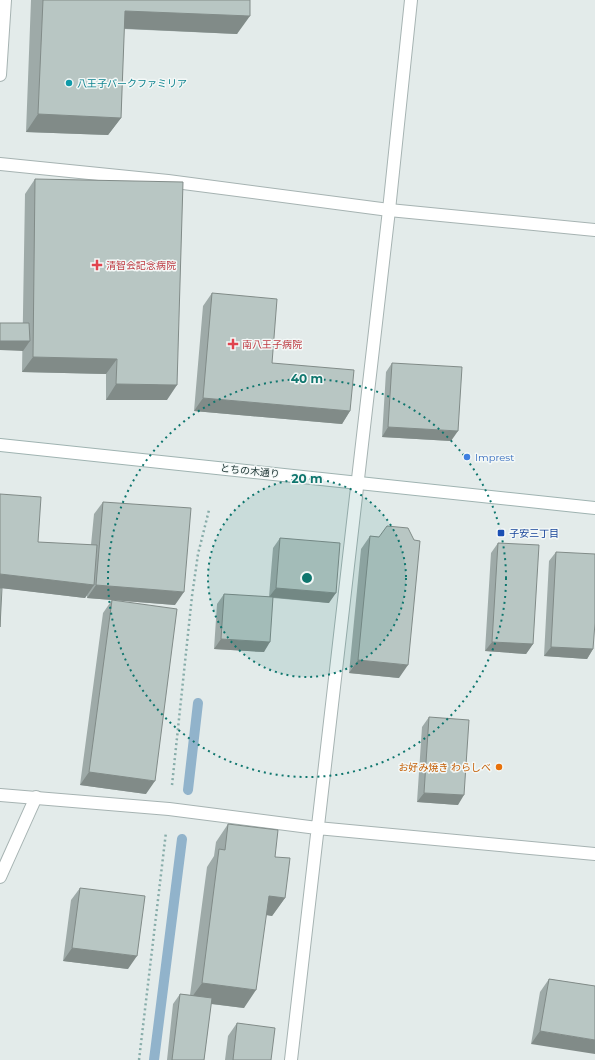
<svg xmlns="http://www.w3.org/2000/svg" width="595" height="1060" font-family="Montserrat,'Noto Sans JP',sans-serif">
<rect width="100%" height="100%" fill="#e3ebea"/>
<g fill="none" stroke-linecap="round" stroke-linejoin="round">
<path stroke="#91b3cb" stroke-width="10" d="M 188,790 L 198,703
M 154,1060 L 182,839"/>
<g stroke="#a6b3b2" stroke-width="14">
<path id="lane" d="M 0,164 L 168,181 L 389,210 L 595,230
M 0,877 L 36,797"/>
</g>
<g stroke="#a6b3b2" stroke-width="14">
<path id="street" d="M 0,75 L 5,0
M 0,795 L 169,809 L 317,828 L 595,854
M 291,1060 L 389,210 L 411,0"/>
</g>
<g stroke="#9fb3b1" stroke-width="14">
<path id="secondary" d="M 0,445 L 595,508"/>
</g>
<path stroke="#87aca9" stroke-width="2.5" stroke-dasharray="2 3" stroke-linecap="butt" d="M 172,785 L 192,596 L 198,554 L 209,510
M 139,1060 L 166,832"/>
<use href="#lane" stroke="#fff" stroke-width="12"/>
<use href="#street" stroke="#fff" stroke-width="12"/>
<use href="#secondary" stroke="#fff" stroke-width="12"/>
</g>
<path fill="#9eaaa8" d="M 31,0 L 250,0 L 237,34 L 124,29 L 121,118 L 108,135 L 26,132 Z
M 35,179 L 167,400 L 106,400 L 106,374 L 22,372 L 25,194 Z
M 212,293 L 272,363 L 350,411 L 342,424 L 194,411 L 203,306 Z
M 392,363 L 451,441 L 382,437 L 386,372 Z
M 0,494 L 38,542 L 91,545 L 94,514 L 103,502 L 175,605 L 87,598 L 87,595 L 85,598 L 2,588 Z
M 370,536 L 379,537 L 399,678 L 349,673 L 361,549 Z
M 280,538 L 329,603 L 273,598 L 264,652 L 214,649 L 217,604 L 224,594 L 269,597 L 273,548 Z
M 498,543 L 533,644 L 526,654 L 485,651 L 491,553 Z
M 556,552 L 593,649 L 587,659 L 544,656 L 549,561 Z
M 112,600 L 146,794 L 80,785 L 103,613 Z
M 429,717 L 458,805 L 417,802 L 422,727 Z
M 228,824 L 275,857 L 285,898 L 272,916 L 266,915 L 244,1008 L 211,1004 L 204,1060 L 167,1060 L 173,1004 L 180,994 L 190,995 L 207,867 L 214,856 L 216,842 Z
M 80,888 L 128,969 L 63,961 L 71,900 Z
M 549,979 L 595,986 L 531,1044 L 540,992 Z
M 237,1023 L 271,1060 L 225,1060 L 228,1036 Z"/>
<path fill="#818b88" d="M 125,11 L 250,16 L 237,34 L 112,28 Z
M 38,114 L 121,118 L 108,135 L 26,132 Z
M 0,341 L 30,341 L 23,351 L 0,350 Z
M 33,357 L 117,359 L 106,374 L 22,372 Z
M 116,384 L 177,385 L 167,400 L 106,400 Z
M 203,398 L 350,411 L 342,424 L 194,411 Z
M 388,427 L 458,431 L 451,441 L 382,437 Z
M 0,574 L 94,585 L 85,598 L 0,588 Z
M 96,585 L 184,592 L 175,605 L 87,598 Z
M 276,588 L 336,593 L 329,603 L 269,597 Z
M 221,639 L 270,642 L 264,652 L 214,649 Z
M 492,642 L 533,644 L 526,654 L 485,651 Z
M 551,647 L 593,649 L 587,659 L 544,656 Z
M 358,660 L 408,665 L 399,678 L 349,673 Z
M 89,772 L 155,781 L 146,794 L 80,785 Z
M 424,793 L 464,795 L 458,805 L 417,802 Z
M 269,896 L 285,898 L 272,916 L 256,913 Z
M 72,948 L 137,956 L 128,969 L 63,961 Z
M 202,983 L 256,990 L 244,1008 L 189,1001 Z
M 540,1031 L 595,1040 L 595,1054 L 531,1044 Z"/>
<path fill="#b8c6c3" stroke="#818b88" d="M 43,0 L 250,0 L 250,16 L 125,11 L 121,118 L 38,114 Z
M 35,179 L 183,182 L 177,385 L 116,384 L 117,359 L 33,357 Z
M 212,293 L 277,299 L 272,363 L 354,370 L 350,411 L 203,398 Z
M 0,323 L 29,323 L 30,341 L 0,341 Z
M 392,363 L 462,367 L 458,431 L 388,427 Z
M 0,494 L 41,497 L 38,542 L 97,545 L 94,585 L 0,574 Z
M 103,502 L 191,508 L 184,592 L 96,585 Z
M 387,526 L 408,528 L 414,540 L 420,541 L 408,665 L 358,660 L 370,536 L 379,537 Z
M 280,538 L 340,543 L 336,593 L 276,588 Z
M 498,543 L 539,545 L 533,644 L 492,642 Z
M 556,552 L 595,554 L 595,623 L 593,649 L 551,647 Z
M 0,588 L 2,588 L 0,627 Z
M 224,594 L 273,597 L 270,642 L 221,639 Z
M 112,600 L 177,609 L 155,781 L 89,772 Z
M 429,717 L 469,720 L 464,795 L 424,793 Z
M 228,824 L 278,830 L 275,857 L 290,858 L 285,898 L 269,896 L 256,990 L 202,983 L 219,849 L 225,850 Z
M 80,888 L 145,896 L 137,956 L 72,948 Z
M 549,979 L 595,986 L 595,1040 L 540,1031 Z
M 180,994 L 212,998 L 204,1060 L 172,1060 Z
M 237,1023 L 275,1028 L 271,1060 L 233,1060 Z"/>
<circle cx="307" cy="578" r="99" fill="#0f766e" fill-opacity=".12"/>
<g fill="none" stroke="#0f766e" stroke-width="2" stroke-dasharray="2 4">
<circle cx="307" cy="578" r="99"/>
<circle cx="307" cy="578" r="199"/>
</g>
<circle fill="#0f9aa8" stroke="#f3f8f7" stroke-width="1.5" cx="69" cy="83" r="4"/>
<g fill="#e0444e" stroke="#f3f8f7" stroke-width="1.5">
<path d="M95 259h4v4h4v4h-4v4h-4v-4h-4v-4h4z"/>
<path d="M231 338h4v4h4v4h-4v4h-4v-4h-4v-4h4z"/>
</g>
<circle fill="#3f7fe0" stroke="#f3f8f7" stroke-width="1.5" cx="467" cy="457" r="4"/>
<rect fill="#1a4fb4" stroke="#f3f8f7" stroke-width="1.5" x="497" y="529" width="8" height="8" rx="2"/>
<circle fill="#e8710a" stroke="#f3f8f7" stroke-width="1.5" cx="499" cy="767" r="4"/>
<g text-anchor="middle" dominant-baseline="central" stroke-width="3" stroke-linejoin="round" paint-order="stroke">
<g font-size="10" fill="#0d838f" stroke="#f3f8f7" text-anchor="start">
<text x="77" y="83">八王子パークファミリア</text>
</g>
<g font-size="10" fill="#be3a42" stroke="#f3f8f7" text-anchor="start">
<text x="106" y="265">清智会記念病院</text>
<text x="242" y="344">南八王子病院</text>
</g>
<g font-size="10" fill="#366cbe" stroke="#f3f8f7" text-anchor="start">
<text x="475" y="457">Imprest</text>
</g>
<g font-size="10" fill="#243b3a" stroke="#f3f8f7">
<text transform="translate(250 471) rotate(6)">とちの木通り</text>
</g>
<g font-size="10" fill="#164399" stroke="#f3f8f7" text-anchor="start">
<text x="509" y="533">子安三丁目</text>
</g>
<g font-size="10" fill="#c56008" stroke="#f3f8f7" text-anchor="end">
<text x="491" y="767">お好み焼き わらしべ</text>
</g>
</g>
<circle cx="307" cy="578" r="6" fill="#0f766e" stroke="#f3f8f7" stroke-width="2"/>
<g font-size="12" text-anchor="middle" font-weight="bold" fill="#0f766e" stroke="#f3f8f7" stroke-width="3" stroke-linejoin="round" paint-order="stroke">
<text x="307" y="383">40 m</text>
<text x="307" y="483">20 m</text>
</g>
</svg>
